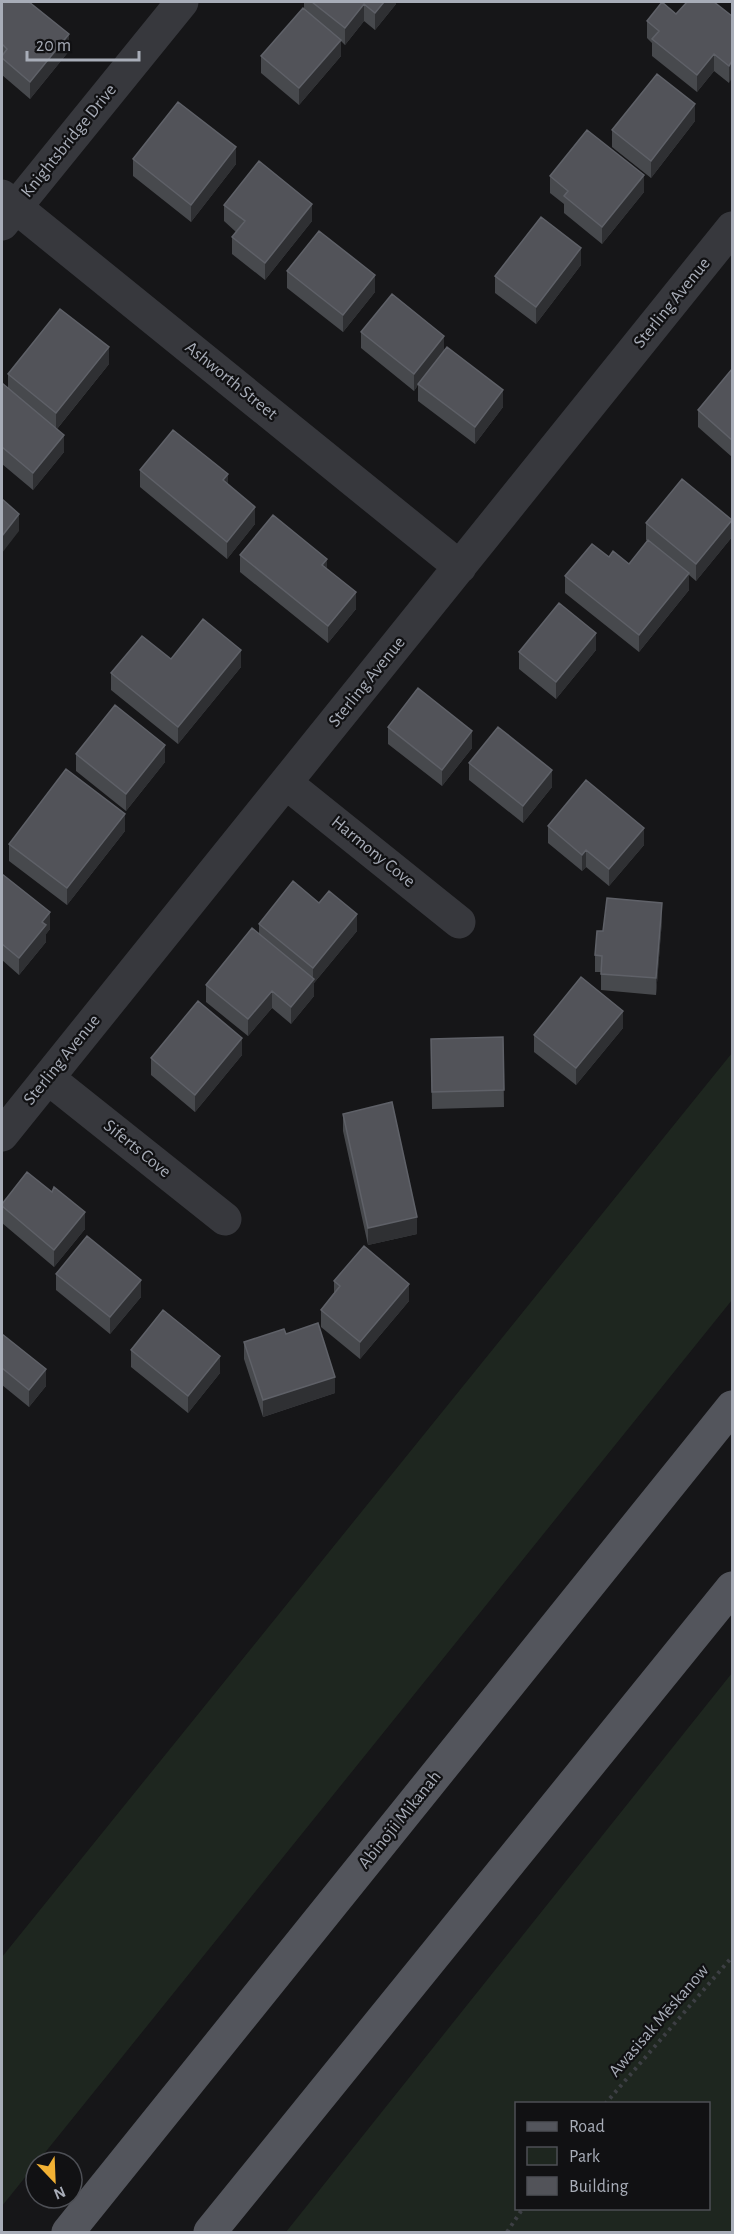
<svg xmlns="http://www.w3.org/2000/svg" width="734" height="2234" font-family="'Alegreya Sans',sans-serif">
<rect width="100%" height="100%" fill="#161618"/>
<path fill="#1e261f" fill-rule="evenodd" d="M 732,1053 L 732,1300 L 2,2206 L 2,1957 Z
M 732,1673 L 732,2232 L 286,2232 ZM 516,2104 L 708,2104 L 708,2208 L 516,2208 Z"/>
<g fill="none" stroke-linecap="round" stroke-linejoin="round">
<path stroke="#3d3f44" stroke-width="4" stroke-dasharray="3 4.5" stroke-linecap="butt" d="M 605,2104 L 732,1957
M 507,2232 L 523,2208"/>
<path stroke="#37383d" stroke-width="33" d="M 2,196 L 460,567
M 2,224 L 182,2
M 286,783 L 459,922
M 48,1078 L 225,1219
M 2,1135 L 732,228"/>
<path stroke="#53555c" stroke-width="33" d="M 68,2232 L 732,1407
M 210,2232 L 732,1588"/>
</g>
<path fill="#47494d" d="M 2,2 L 69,51 L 30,99 L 2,75 Z
M 304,2 L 396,2 L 396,4 L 375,30 L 364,21 L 345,45 L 341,41 L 341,56 L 299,105 L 261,73 L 261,56 L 304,8 Z
M 676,14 L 732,16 L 729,83 L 714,71 L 697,92 L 652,56 L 652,43 L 647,38 L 647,21 Z
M 695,121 L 651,178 L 612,147 L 612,130 Z
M 133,159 L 236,164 L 191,222 L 133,176 Z
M 550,176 L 644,192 L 602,244 L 564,213 L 564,204 L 550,193 Z
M 224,205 L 312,221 L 265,280 L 232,254 L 232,237 L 236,232 L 224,221 Z
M 581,265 L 536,324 L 495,293 L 495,276 Z
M 287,271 L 375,292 L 343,332 L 287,288 Z
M 361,332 L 444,350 L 503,407 L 475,444 L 418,401 L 418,385 L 414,391 L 361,348 Z
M 109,364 L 57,429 L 64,452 L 33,490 L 2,464 L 2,383 L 8,388 L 8,374 Z
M 732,369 L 732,457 L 698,427 L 698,410 Z
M 140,470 L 228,484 L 255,524 L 227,559 L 140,487 Z
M 646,523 L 732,537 L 696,581 L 689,575 L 689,590 L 639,652 L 565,593 L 565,576 L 609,557 L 629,564 L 647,541 L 646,540 Z
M 240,555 L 327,569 L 356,609 L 328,643 L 240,572 Z
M 596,650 L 556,699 L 519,669 L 519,652 Z
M 171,659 L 241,667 L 178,744 L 111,690 L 111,673 Z
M 388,727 L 472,748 L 442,786 L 388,744 Z
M 76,754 L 165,762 L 126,811 L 76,771 Z
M 469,763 L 552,787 L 523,823 L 469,780 Z
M 548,826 L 644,845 L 609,886 L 586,867 L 582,871 L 548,843 Z
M 125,831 L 67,905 L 9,861 L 9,844 Z
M 2,874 L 50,929 L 46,934 L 46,942 L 19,975 L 2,960 Z
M 319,903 L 357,931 L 314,983 L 314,996 L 291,1024 L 272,1008 L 248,1036 L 206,1002 L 206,985 L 259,934 L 259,924 Z
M 662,920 L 656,995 L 601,990 L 601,972 L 595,972 L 595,955 L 603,931 Z
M 623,1028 L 576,1085 L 534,1052 L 534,1035 Z
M 503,1037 L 504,1107 L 432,1109 L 431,1039 Z
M 242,1055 L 195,1112 L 151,1075 L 151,1058 Z
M 343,1114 L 417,1234 L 368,1245 L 343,1131 Z
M 2,1204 L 85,1229 L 54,1267 L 2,1223 Z
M 56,1274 L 141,1297 L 110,1334 L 56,1290 Z
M 334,1281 L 409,1301 L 360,1359 L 321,1327 L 321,1310 L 334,1293 Z
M 2,1334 L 46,1386 L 29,1407 L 2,1385 Z
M 286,1334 L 335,1393 L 263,1417 L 244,1359 L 244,1342 Z
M 131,1350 L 220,1373 L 188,1413 L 131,1367 Z"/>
<path fill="#2f3033" d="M 384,2 L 396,2 L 396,4 L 375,30 L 375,13 Z
M 364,4 L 364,21 L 345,45 L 345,28 Z
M 69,34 L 69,51 L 30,99 L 30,82 Z
M 341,40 L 341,56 L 299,105 L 299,88 Z
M 714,54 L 714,71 L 697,92 L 697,75 Z
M 732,61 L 732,78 L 729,83 L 729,66 Z
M 695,104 L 695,121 L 651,178 L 651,161 Z
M 236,147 L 236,164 L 191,222 L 191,205 Z
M 644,175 L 644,192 L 602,244 L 602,227 Z
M 312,204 L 312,221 L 265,280 L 265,263 Z
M 581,248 L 581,265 L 536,324 L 536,307 Z
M 375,275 L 375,292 L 343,332 L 343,315 Z
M 444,336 L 444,353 L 418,384 L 418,385 L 414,391 L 414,374 Z
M 109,347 L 109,364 L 56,430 L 56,413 Z
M 503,390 L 503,407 L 475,444 L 475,427 Z
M 64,435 L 64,452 L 33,490 L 33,473 Z
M 228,474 L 228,491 L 223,480 Z
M 255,507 L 255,524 L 227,559 L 227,542 Z
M 19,514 L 19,531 L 2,553 L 2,536 Z
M 732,520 L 732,537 L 696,581 L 696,564 Z
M 327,559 L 327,576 L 322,565 Z
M 689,573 L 689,590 L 639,652 L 639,635 Z
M 356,592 L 356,609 L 328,643 L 328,626 Z
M 596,633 L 596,650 L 556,699 L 556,682 Z
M 241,650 L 241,667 L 178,744 L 178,727 Z
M 472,731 L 472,748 L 442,786 L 442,770 Z
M 165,745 L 165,762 L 126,811 L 126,794 Z
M 552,770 L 552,787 L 523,823 L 523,806 Z
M 125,814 L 125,831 L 67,905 L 67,888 Z
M 644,828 L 644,845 L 609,886 L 609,869 Z
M 586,850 L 586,867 L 582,871 L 582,855 Z
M 662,903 L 662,920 L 656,995 L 656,978 Z
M 50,912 L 50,929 L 46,934 L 46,942 L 19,975 L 19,958 L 42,922 Z
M 357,914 L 357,931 L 314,983 L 314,996 L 291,1024 L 291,1007 L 313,980 L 313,968 Z
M 272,991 L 272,1008 L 248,1036 L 248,1019 Z
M 623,1011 L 623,1028 L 576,1085 L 576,1068 Z
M 242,1038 L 242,1055 L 195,1112 L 195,1095 Z
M 85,1212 L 85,1229 L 54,1267 L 54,1250 Z
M 417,1217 L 417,1234 L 368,1245 L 368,1228 Z
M 141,1280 L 141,1297 L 110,1334 L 110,1317 Z
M 409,1284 L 409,1301 L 360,1359 L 360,1342 Z
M 220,1356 L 220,1373 L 188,1413 L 188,1396 Z
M 46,1369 L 46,1386 L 29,1407 L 29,1390 Z
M 335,1377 L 335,1393 L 263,1417 L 263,1400 Z"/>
<path fill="#525359" stroke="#5f6168" stroke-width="1.5" d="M 2,2 L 29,2 L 69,34 L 30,82 L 2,58 L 2,56 L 7,49 L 2,44 Z
M 312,2 L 384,2 L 375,13 L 364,4 L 345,28 Z
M 662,2 L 676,14 L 687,2 L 714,2 L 732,16 L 732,61 L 729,66 L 714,54 L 697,75 L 652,39 L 659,31 L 647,21 Z
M 303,8 L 341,40 L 299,88 L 261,56 Z
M 657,74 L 695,104 L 651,161 L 612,130 Z
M 178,102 L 236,147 L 191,205 L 133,159 Z
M 587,130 L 644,175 L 602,227 L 564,196 L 568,191 L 550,176 Z
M 259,161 L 312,204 L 265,263 L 232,237 L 245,221 L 224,205 Z
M 541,217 L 581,248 L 536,307 L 495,276 Z
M 319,231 L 375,275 L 343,315 L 287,271 Z
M 392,294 L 444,336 L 414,374 L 361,332 Z
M 60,309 L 109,347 L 56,413 L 8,374 Z
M 447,347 L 503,390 L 475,427 L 418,384 Z
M 732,369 L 732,440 L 698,410 Z
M 2,383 L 64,435 L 33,473 L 2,447 Z
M 173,430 L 228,474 L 223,480 L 255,507 L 227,542 L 140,470 Z
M 682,479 L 732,520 L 696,564 L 646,523 Z
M 2,499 L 19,514 L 2,536 Z
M 273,515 L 327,559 L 322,565 L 356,592 L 328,626 L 240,555 Z
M 648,540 L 689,573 L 639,635 L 565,576 L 592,544 L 609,557 L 613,551 L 629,564 Z
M 559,603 L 596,633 L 556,682 L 519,652 Z
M 203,619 L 241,650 L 178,727 L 111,673 L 142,636 L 171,659 Z
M 418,688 L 472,731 L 442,770 L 388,727 Z
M 115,705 L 165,745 L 126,794 L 76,754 Z
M 498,727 L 552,770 L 523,806 L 469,763 Z
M 66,769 L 125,814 L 67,888 L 9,844 Z
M 586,780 L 644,828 L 609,869 L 586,850 L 582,855 L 548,826 Z
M 2,874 L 50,912 L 42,922 L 46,925 L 19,958 L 2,944 Z
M 293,881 L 319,903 L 329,891 L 357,914 L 313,968 L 259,924 Z
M 607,898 L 662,903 L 656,978 L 601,974 L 602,956 L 595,955 L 597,931 L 603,931 Z
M 252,928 L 314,979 L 291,1007 L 272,991 L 248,1019 L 206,985 Z
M 581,977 L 623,1011 L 576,1068 L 534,1035 Z
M 198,1001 L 242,1038 L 195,1095 L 151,1058 Z
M 503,1037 L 504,1090 L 432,1092 L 431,1039 Z
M 392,1102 L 417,1217 L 368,1228 L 343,1114 Z
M 27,1172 L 52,1192 L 54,1187 L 85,1212 L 54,1250 L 2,1206 L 2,1204 Z
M 87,1236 L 141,1280 L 110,1317 L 56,1274 Z
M 364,1246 L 409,1284 L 360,1342 L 321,1310 L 340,1286 L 334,1281 Z
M 163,1310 L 220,1356 L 188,1396 L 131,1350 Z
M 318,1323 L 335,1377 L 263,1400 L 244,1342 L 284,1329 L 286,1334 Z
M 2,1334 L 46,1369 L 29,1390 L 2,1368 Z"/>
<g text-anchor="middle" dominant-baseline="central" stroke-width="4.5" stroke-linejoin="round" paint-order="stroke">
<g font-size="18" fill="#a8adb8" stroke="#111113">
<text transform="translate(69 141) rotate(-51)">Knightsbridge Drive</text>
<text transform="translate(672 303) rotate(-51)">Sterling Avenue</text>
<text transform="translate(231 381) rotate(39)">Ashworth Street</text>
<text transform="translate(367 682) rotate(-51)">Sterling Avenue</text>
<text transform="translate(373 852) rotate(39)">Harmony Cove</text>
<text transform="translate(62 1060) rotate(-51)">Sterling Avenue</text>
<text transform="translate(137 1149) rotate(39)">Siferts Cove</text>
<text transform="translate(400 1820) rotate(-51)">Abinojii Mikanah</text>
<text transform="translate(659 2021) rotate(-49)">Awasisak Mēskanow</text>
</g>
</g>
<rect width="734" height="2234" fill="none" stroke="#a8adb8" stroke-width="6"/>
<rect x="515" y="2102" width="195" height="108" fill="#111113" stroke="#4d4f55" stroke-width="1.5"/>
<rect x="527" y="2122" width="30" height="9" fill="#53555c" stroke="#4d4f55" stroke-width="1.5"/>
<text x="569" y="2132" font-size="18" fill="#a8adb8">Road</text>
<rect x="527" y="2147" width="30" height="18" fill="#1e261f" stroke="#4d4f55" stroke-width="1.5"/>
<text x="569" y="2162" font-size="18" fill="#a8adb8">Park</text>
<rect x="527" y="2177" width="30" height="18" fill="#525359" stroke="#4d4f55" stroke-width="1.5"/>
<text x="569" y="2192" font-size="18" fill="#a8adb8">Building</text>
<g transform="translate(54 2180) rotate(157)"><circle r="28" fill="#111113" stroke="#4d4f55" stroke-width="1.5"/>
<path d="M0-4.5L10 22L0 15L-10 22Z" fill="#f2b134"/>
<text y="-9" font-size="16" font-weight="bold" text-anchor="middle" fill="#a8adb8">N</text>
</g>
<path d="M27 51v9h112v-9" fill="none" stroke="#a8adb8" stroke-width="3"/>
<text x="36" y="51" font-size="18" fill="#a8adb8" stroke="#111113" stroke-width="4.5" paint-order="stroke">20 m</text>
</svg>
